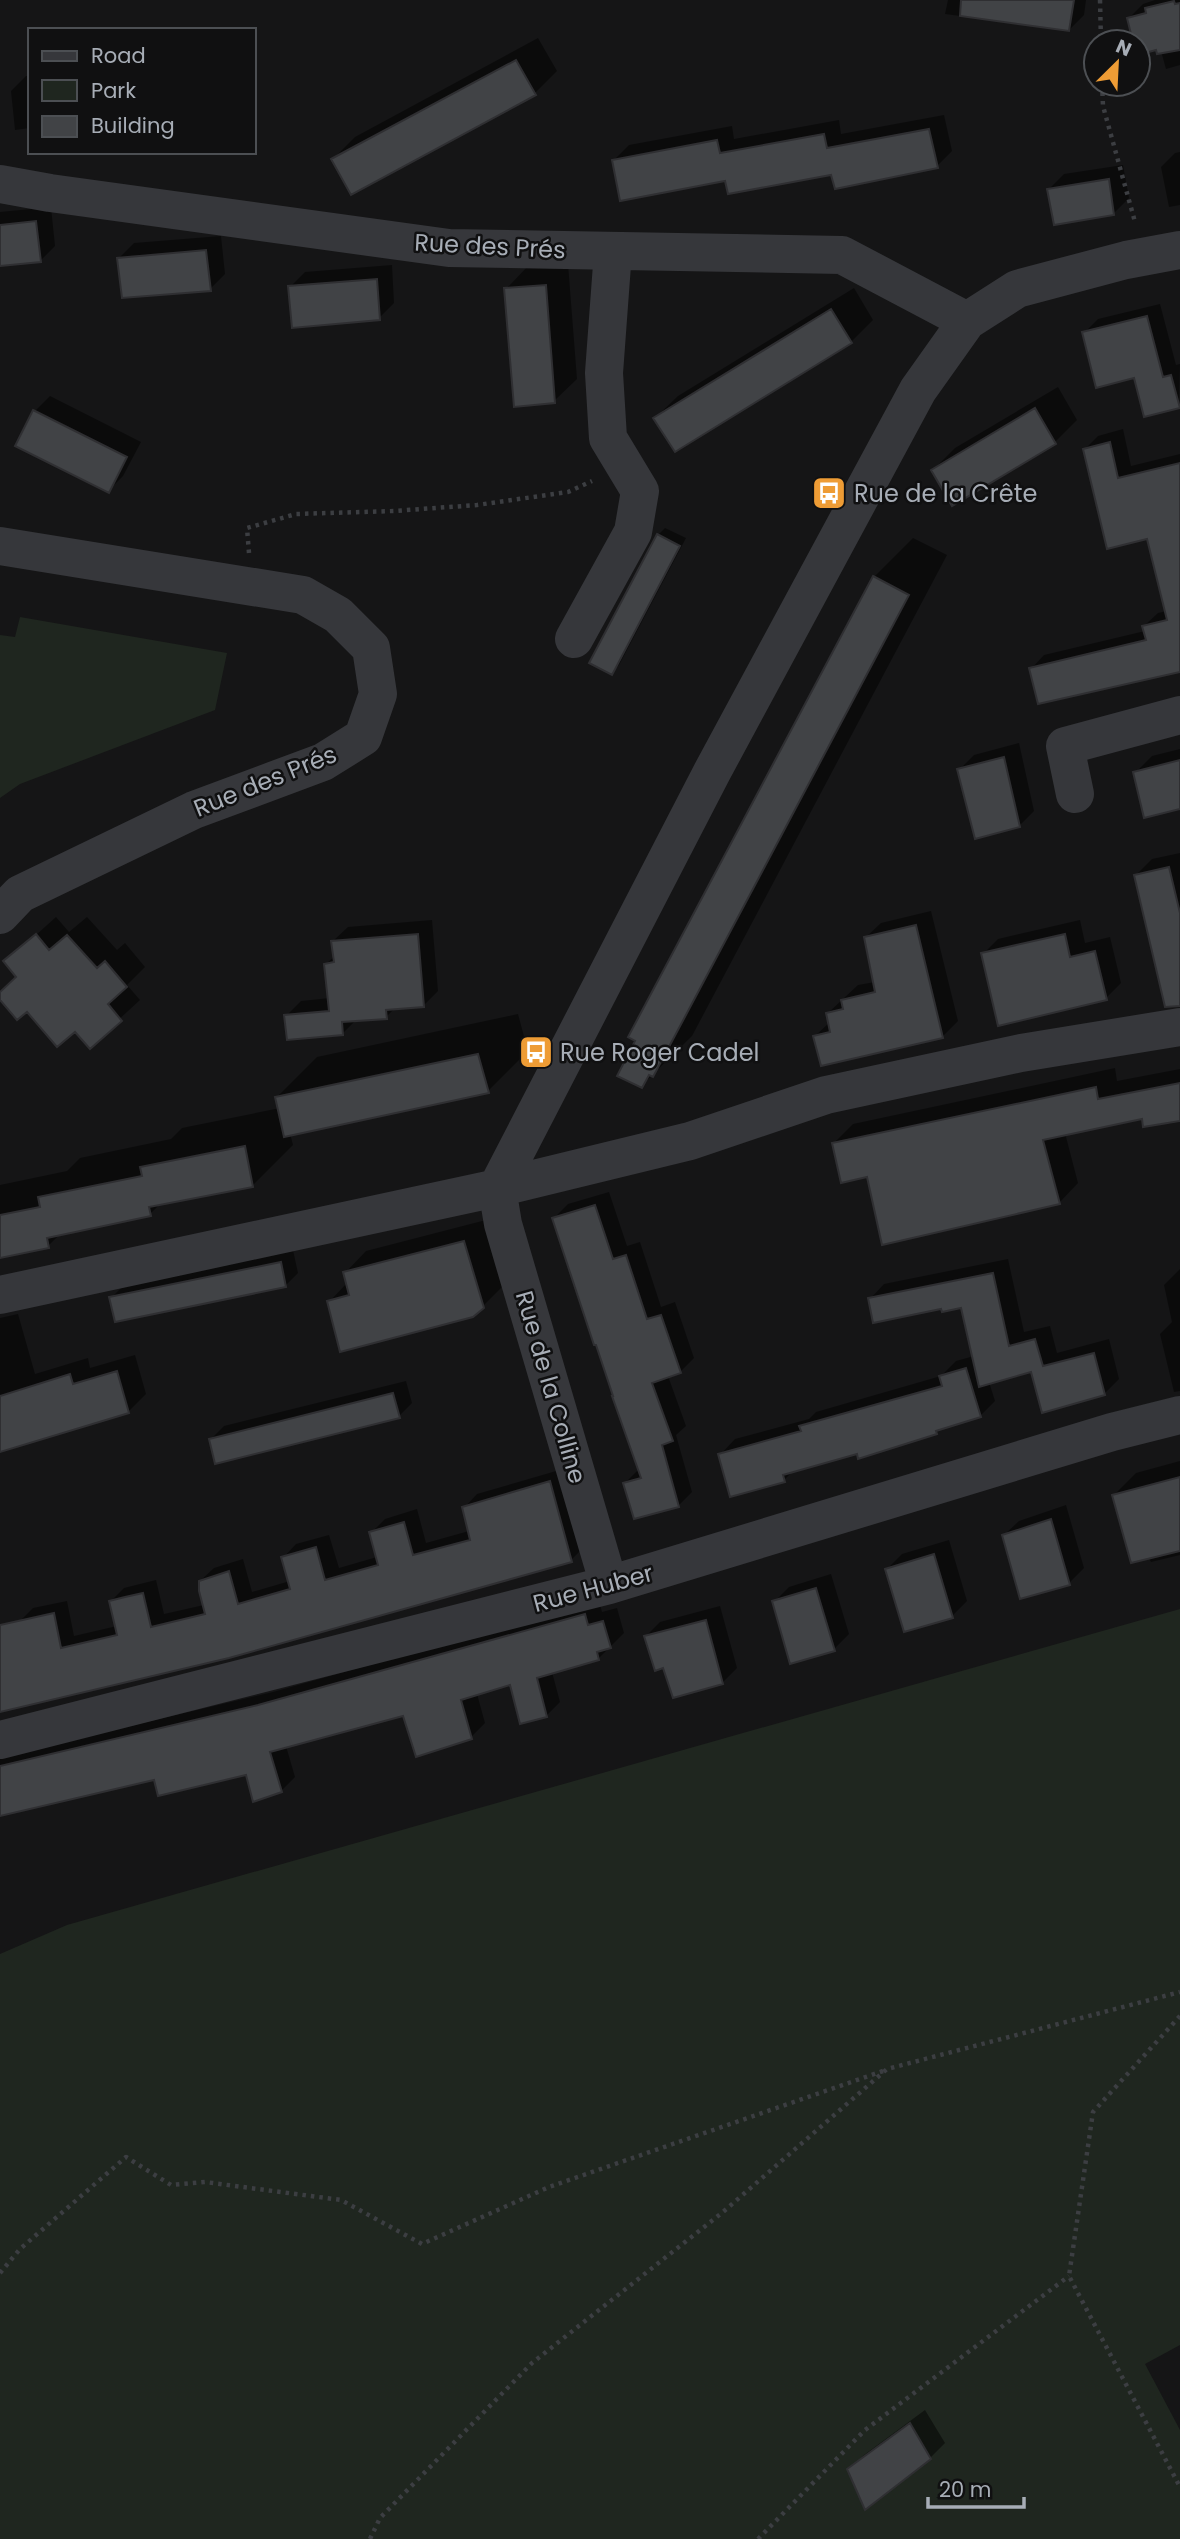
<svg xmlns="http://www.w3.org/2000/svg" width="1180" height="2539" font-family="Poppins,sans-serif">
<rect width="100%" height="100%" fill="#151516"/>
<path fill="#1f261f" d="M 20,617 L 227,653 L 215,710 L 20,784 L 0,798 L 0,635 L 15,637 Z
M 1180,1609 L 1180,2345 L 1145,2364 L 1180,2430 L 1180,2539 L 0,2539 L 0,1954 L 67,1925 Z"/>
<path fill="#0007" d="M 948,0 L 1086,0 L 1084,15 L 1069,30 L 945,14 Z
M 1155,0 L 1180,0 L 1180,65 L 1166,69 L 1161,51 L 1135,42 L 1129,18 L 1143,4 Z
M 538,38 L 557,71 L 535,93 L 333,159 L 355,137 Z
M 26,76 L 30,76 L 30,128 L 15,130 L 11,91 Z
M 944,115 L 952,151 L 937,166 L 726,179 L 614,160 L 629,145 L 732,126 L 734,139 L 839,120 L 841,134 Z
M 1180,152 L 1180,205 L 1169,207 L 1161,167 L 1175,153 Z
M 1123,165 L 1129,198 L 1114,213 L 1049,189 L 1064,174 Z
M 51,207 L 55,246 L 40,261 L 0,264 L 0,212 Z
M 221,236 L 225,274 L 210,289 L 119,258 L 134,243 Z
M 568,264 L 577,379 L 554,401 L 506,289 L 528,266 Z
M 392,265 L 394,303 L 379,318 L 290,287 L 305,272 Z
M 854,288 L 873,320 L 851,342 L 655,418 L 678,396 Z
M 1160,304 L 1176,365 L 1180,364 L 1179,407 L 1136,376 L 1084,333 L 1098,319 Z
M 1058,387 L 1077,420 L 1055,442 L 933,470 L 955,448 Z
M 50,396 L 141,442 L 123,476 L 108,491 L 17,446 L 35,411 Z
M 1123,429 L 1131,466 L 1180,454 L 1180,669 L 1031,669 L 1044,655 L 1145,631 L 1144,626 L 1158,613 L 1167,611 L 1148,537 L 1085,449 L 1098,436 Z
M 665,528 L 686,538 L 619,665 L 612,672 L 658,535 Z
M 913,538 L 947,555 L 692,1036 L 641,1086 L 874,577 Z
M 1019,743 L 1034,811 L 1019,826 L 959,770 L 974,755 Z
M 1180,749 L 1180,808 L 1135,773 L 1152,756 Z
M 1180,853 L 1180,981 L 1136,875 L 1152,859 Z
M 931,911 L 958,1021 L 943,1036 L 822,1064 L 815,1036 L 830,1022 L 828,1013 L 858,985 L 875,982 L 865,938 L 881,923 Z
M 56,917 L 69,932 L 87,917 L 117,950 L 125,943 L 145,967 L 127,985 L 140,1000 L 90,1046 L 75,1030 L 0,997 L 0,993 L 18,976 L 6,962 Z
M 432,920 L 438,991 L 424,1005 L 395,1008 L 386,1017 L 357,1019 L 342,1034 L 286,1016 L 301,1001 L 330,998 L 326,964 L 335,956 L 333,941 L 348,927 Z
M 1080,920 L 1085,943 L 1110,937 L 1121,983 L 1106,998 L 983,954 L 998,939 Z
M 518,1014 L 528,1051 L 488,1091 L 290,1133 L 293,1145 L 253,1185 L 161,1203 L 150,1214 L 61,1233 L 48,1246 L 0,1256 L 0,1185 L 67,1171 L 80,1158 L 171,1139 L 182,1128 L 280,1108 L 277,1097 L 317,1057 Z
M 1115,1068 L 1117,1081 L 1180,1069 L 1180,1122 L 1168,1124 L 1168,1121 L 1143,1117 L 1065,1133 L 1078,1183 L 1059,1203 L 868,1175 L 834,1143 L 853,1124 Z
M 609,1192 L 627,1246 L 640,1242 L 661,1307 L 675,1302 L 694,1358 L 680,1372 L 668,1376 L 686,1426 L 676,1435 L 692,1492 L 678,1506 L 625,1483 L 639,1469 L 554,1218 L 568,1204 Z
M 486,1220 L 504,1285 L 482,1307 L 329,1302 L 347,1283 L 345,1273 L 366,1251 Z
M 293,1250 L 298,1273 L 285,1286 L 111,1298 L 124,1285 Z
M 1008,1259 L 1024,1332 L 1050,1326 L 1057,1353 L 1109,1339 L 1119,1379 L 1104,1394 L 1032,1370 L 989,1382 L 995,1401 L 980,1416 L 942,1427 L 936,1433 L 794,1470 L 784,1480 L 720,1455 L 735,1439 L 809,1419 L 816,1412 L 941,1376 L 956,1361 L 974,1356 L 963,1306 L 942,1307 L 870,1299 L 884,1284 Z
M 1180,1269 L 1180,1391 L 1174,1392 L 1160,1334 L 1172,1322 L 1164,1285 Z
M 18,1314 L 35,1374 L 88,1358 L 90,1368 L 135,1355 L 146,1394 L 128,1412 L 0,1450 L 0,1318 Z
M 406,1381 L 412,1403 L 399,1416 L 211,1439 L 224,1426 Z
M 1180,1461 L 1180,1555 L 1151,1562 L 1114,1495 L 1136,1473 Z
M 563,1469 L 584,1547 L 571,1560 L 0,1710 L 0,1653 L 19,1622 L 33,1608 L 67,1601 L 74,1636 L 117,1626 L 111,1601 L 124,1588 L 156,1580 L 164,1614 L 204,1605 L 200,1581 L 214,1568 L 243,1559 L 252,1592 L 290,1581 L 283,1558 L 296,1544 L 329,1535 L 339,1568 L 377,1557 L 371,1533 L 385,1519 L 417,1509 L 426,1543 L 469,1531 L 464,1508 L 477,1494 Z
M 1066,1505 L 1084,1568 L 1069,1583 L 1003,1536 L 1019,1521 Z
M 949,1540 L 967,1601 L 952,1616 L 887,1569 L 902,1554 Z
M 831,1574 L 849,1634 L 834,1649 L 774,1602 L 789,1587 Z
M 599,1601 L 602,1612 L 617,1608 L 624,1633 L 598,1659 L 552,1672 L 560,1702 L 546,1716 L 512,1683 L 477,1694 L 485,1723 L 471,1737 L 405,1713 L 286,1746 L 295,1777 L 281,1791 L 247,1773 L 155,1778 L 0,1814 L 0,1757 L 273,1692 Z
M 720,1606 L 737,1668 L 722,1683 L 665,1666 L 646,1636 L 660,1622 Z
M 925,2410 L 945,2443 L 930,2458 L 849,2470 L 864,2455 Z"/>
<path fill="#414346" stroke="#2f2f32" stroke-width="2" d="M 961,0 L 1074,0 L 1069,31 L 960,16 Z
M 1174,1 L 1175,4 L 1180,3 L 1180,50 L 1157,54 L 1156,50 L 1138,55 L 1138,42 L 1133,42 L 1127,18 L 1146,13 L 1145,8 Z
M 516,60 L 536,95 L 351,195 L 331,159 Z
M 929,129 L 938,168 L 835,189 L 831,175 L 728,194 L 725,181 L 620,201 L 612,160 L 717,140 L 720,153 L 824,134 L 827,148 Z
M 1109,179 L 1114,215 L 1054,225 L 1047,189 Z
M 36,221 L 41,262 L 0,266 L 0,225 Z
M 206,250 L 211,291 L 122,298 L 117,258 Z
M 377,279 L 380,320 L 292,328 L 288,286 Z
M 546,285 L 555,403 L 514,407 L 504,288 Z
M 831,309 L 852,343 L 675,452 L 653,418 Z
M 1147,316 L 1163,377 L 1171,375 L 1180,408 L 1144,417 L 1134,378 L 1096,388 L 1082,332 Z
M 1035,408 L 1056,444 L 952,506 L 931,470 Z
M 33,410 L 127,457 L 109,493 L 15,446 Z
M 1110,442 L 1118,478 L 1180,463 L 1180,672 L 1038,704 L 1029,668 L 1146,640 L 1142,626 L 1167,620 L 1147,539 L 1107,549 L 1083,449 Z
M 657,534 L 680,546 L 612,675 L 589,663 Z
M 873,576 L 909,595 L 653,1077 L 649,1075 L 642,1088 L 617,1076 L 635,1041 L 628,1037 Z
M 1004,757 L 1020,827 L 975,839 L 957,769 Z
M 1180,760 L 1180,809 L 1144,818 L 1133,772 Z
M 1169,867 L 1180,913 L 1180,1006 L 1165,1007 L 1134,875 Z
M 916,925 L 943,1038 L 821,1066 L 813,1036 L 830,1032 L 826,1013 L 843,1009 L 841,1000 L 875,992 L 864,937 Z
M 36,934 L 49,950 L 67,935 L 97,968 L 105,961 L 127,987 L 108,1004 L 122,1021 L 90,1049 L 75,1032 L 57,1047 L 27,1012 L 17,1020 L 0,1000 L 0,992 L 16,977 L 3,961 Z
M 418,934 L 424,1007 L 386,1010 L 387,1019 L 342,1022 L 343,1035 L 287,1040 L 284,1015 L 329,1011 L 324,964 L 334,962 L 331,941 Z
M 1065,934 L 1070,957 L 1095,951 L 1107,1000 L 998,1026 L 981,953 Z
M 478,1054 L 489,1093 L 284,1137 L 275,1097 Z
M 1180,1083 L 1180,1121 L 1143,1127 L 1142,1119 L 1043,1140 L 1060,1204 L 882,1245 L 867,1177 L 841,1183 L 832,1143 L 1096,1087 L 1098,1099 Z
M 245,1146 L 253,1187 L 149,1207 L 151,1216 L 47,1238 L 49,1248 L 0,1258 L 0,1215 L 40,1207 L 38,1197 L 142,1176 L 140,1167 Z
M 595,1205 L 613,1259 L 626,1255 L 647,1319 L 661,1315 L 681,1373 L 652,1383 L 673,1441 L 662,1445 L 679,1507 L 634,1519 L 623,1483 L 641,1478 L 612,1396 L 613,1396 L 596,1345 L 594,1345 L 552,1218 Z
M 464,1241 L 484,1308 L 473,1317 L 340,1352 L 327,1301 L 349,1295 L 343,1272 Z
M 281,1262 L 286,1287 L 115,1322 L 109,1297 Z
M 993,1273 L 1009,1346 L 1035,1339 L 1043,1366 L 1094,1353 L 1105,1395 L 1042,1413 L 1031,1372 L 979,1387 L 961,1308 L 942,1312 L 941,1309 L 873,1323 L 868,1298 Z
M 966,1368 L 981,1417 L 936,1431 L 937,1434 L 858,1459 L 857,1454 L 783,1475 L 785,1482 L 730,1497 L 718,1454 L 801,1431 L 799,1426 L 942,1386 L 939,1376 Z
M 117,1371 L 129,1413 L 0,1452 L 0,1396 L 70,1374 L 73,1384 Z
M 393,1393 L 400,1418 L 215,1464 L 209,1439 Z
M 1180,1477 L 1180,1551 L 1131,1563 L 1112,1495 Z
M 550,1481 L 572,1562 L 229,1658 L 0,1712 L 0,1625 L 54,1613 L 61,1648 L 117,1635 L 109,1601 L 125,1597 L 143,1593 L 151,1627 L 205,1614 L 199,1591 L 199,1581 L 229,1571 L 238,1604 L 290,1589 L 281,1557 L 316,1547 L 325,1580 L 378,1565 L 369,1532 L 404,1522 L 413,1555 L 470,1540 L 462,1507 Z
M 1051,1519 L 1070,1585 L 1020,1599 L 1002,1535 Z
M 934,1554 L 953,1618 L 904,1632 L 885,1569 Z
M 816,1588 L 835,1651 L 790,1664 L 772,1601 Z
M 585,1614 L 588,1625 L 603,1621 L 611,1648 L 597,1652 L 599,1660 L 537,1678 L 547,1717 L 520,1724 L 510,1685 L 461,1700 L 472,1739 L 416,1757 L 403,1716 L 270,1752 L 282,1792 L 253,1802 L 246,1775 L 158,1796 L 154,1780 L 0,1816 L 0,1766 L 258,1705 Z
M 706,1620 L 723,1684 L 673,1698 L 663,1668 L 655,1671 L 644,1636 Z
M 910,2423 L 931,2459 L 865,2510 L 847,2469 Z"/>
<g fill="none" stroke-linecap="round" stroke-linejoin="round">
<path stroke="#3c3e42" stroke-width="4.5" stroke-dasharray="3.5 5" stroke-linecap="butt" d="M 1100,0 L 1101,42
M 1102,84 L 1103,106 L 1135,222
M 249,553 L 247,528 L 296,514 L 394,511 L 477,505 L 568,492 L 592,481
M 1180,2016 L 1093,2112 L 1069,2276 L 1180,2487
M 0,2273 L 20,2249 L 126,2157 L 171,2185 L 205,2182 L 341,2200 L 422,2244 L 549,2187 L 883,2071
M 370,2539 L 380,2518 L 532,2363 L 723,2212 L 887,2069 L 1180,1992
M 758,2539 L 865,2430 L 1069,2276"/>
<path stroke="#36373b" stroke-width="38" d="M 0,184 L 50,193 L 449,248 L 842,255 L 967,321
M 0,546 L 303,595 L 338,615 L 371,648 L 378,694 L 363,737 L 323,762 L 194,810 L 20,894 L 0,915
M 574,639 L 633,532 L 640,491 L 608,438 L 604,373 L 613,251
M 1075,794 L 1065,746 L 1180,715
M 497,1188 L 712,772 L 918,390 L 967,321 L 1017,289 L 1126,260 L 1180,250
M 497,1188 L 503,1224 L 609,1585
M 0,1295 L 497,1188 L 690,1141 L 826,1095 L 1021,1053 L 1180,1027
M 0,1740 L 609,1585 L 1112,1432 L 1180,1415"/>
</g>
<defs>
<g id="bus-square" transform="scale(1.75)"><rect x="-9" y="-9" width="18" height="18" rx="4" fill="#ee9c35" stroke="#101011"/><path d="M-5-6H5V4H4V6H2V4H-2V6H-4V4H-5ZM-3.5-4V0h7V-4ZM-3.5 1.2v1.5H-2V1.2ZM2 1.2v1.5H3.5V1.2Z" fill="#fff"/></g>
</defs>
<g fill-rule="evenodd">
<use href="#bus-square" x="829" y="493"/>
<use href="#bus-square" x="536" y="1052"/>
</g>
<g text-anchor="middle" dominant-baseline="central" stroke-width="5" stroke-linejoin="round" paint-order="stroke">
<g font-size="24" fill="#a7adb6" stroke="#101011">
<text transform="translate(490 246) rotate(3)">Rue des Prés</text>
<text transform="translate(265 781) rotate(-22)">Rue des Prés</text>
<text transform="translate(551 1387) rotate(74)">Rue de la Colline</text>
<text transform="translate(593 1588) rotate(-15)">Rue Huber</text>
</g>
<g font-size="24" fill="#a7adb6" stroke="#101011" text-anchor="start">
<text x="854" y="493">Rue de la Crête</text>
<text x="560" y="1052">Rue Roger Cadel</text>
</g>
</g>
<rect x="28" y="28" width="228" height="126" fill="#101011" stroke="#4c4f53" stroke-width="2"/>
<rect x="42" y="51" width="35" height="10" fill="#36373b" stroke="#4c4f53" stroke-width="2"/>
<text x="91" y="63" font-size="21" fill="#a7adb6">Road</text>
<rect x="42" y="80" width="35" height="21" fill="#1f261f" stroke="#4c4f53" stroke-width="2"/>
<text x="91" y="98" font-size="21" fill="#a7adb6">Park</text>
<rect x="42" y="116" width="35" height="21" fill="#414346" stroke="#4c4f53" stroke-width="2"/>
<text x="91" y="133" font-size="21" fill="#a7adb6">Building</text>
<g transform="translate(1117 63) rotate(24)"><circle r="33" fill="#101011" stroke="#4c4f53" stroke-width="2"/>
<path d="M0-5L12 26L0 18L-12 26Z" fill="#ee9c35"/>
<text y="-10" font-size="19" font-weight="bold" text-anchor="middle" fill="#a7adb6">N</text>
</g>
<path d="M928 2497v10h96v-10" fill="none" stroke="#a7adb6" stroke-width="3.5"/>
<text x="939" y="2497" font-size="21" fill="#a7adb6" stroke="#101011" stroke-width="5" paint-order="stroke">20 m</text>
</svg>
